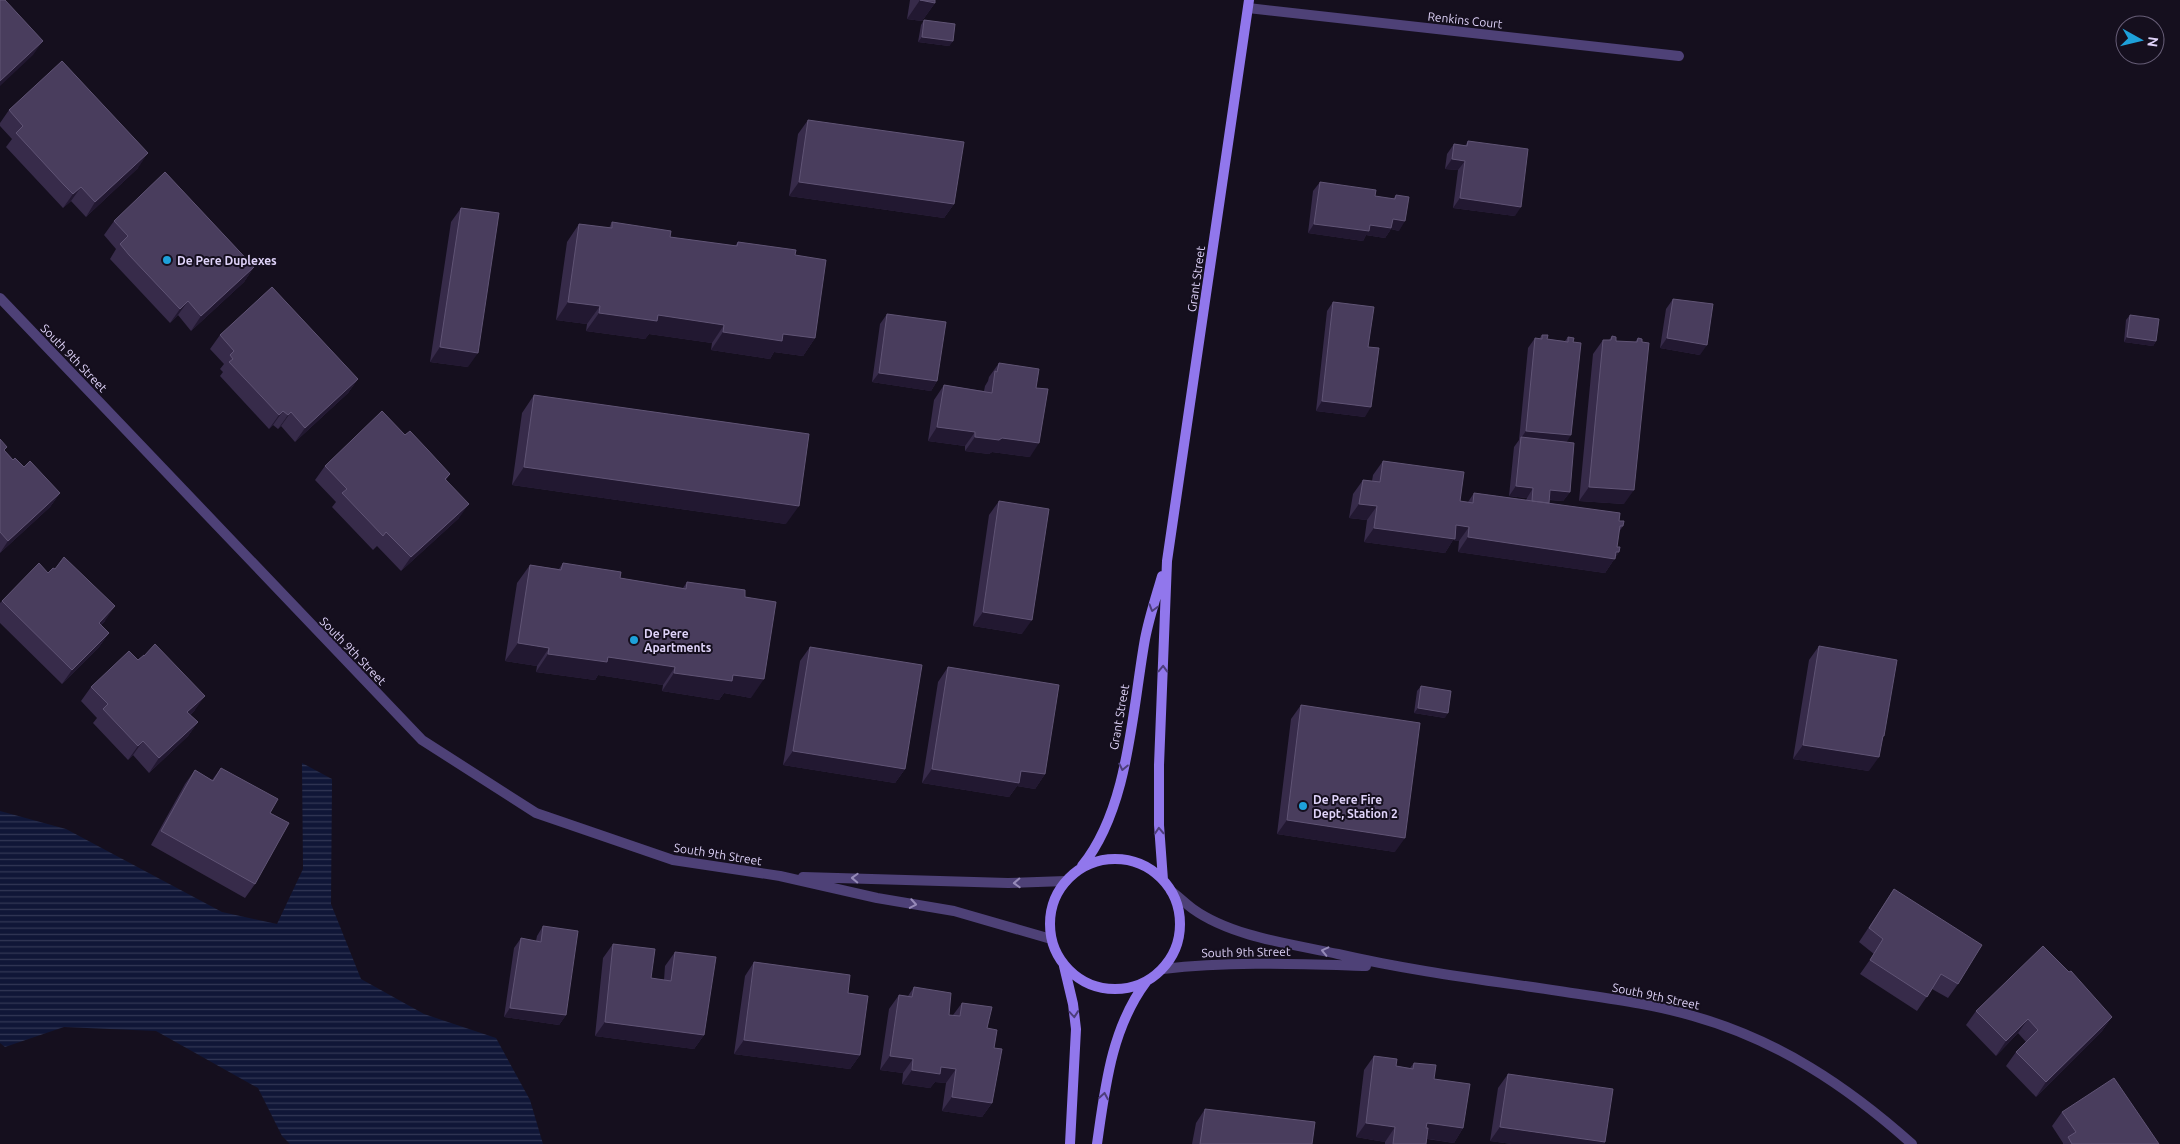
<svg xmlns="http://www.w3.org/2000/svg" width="2180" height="1144" font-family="Ubuntu,sans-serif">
<defs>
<pattern id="water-rules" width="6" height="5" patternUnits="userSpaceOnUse" patternTransform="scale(1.25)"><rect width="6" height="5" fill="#101637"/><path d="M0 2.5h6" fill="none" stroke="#323755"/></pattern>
</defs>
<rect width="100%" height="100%" fill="#150f1e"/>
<path fill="url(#water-rules)" d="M 302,763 L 332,779 L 331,904 L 361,979 L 424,1014 L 496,1038 L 530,1100 L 543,1144 L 290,1144 L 282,1136 L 258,1088 L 156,1031 L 64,1027 L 5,1047 L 0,1043 L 0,811 L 66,829 L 222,912 L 277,924 L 303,869 Z"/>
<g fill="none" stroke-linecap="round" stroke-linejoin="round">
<path stroke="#4e4177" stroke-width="10" d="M 1248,8 L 1679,56
M 0,298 L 422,740 L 536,813 L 673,860 L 780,876 L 877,898 L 954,911 L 1051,939
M 803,877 L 1008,883 L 1066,881
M 1171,891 C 1179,897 1186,904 1193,909 C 1232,937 1292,944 1338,954 C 1411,971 1485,980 1559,991 C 1604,998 1649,1003 1693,1016 C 1778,1040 1847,1086 1912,1144
M 1163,969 C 1230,961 1298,964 1366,966"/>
<path stroke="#9177ec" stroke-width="10" d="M1050 924a65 65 0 1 1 130 0a65 65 0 1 1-130 0Z
M 1082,866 C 1129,808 1132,711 1145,639 C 1149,618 1156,597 1162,576
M 1163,880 L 1159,825 L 1159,765 L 1167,561 L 1249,0
M 1064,966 L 1073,1004 L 1076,1029 L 1070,1144
M 1097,1144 C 1105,1088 1111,1029 1146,982"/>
</g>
<path fill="#372b4a" d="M 910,0 L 935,0 L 935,3 L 922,21 L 907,19 Z
M 924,20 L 953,41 L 949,46 L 918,42 L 921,25 Z
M 9,110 L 138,168 L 86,217 L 71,201 L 63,208 L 6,147 L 12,139 L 0,126 L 0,123 Z
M 808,120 L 954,204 L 944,218 L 789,196 L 798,134 Z
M 1468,141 L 1515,216 L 1453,208 L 1458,170 L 1445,169 L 1447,154 L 1454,144 L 1465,146 Z
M 1320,182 L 1375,196 L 1393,199 L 1396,195 L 1399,231 L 1391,229 L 1385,238 L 1366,235 L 1363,241 L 1308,233 L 1313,191 Z
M 461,208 L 468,367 L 430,362 L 451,222 Z
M 114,221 L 254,267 L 244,282 L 191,331 L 178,315 L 170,323 L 110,259 L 116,249 L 104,235 Z
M 612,222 L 670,237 L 735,246 L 738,242 L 795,255 L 815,338 L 803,356 L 774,352 L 770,359 L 711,350 L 712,343 L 649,334 L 645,339 L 586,331 L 587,324 L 556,320 L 567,242 L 579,224 L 609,228 Z
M 1673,299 L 1700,355 L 1660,348 L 1666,309 Z
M 1333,302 L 1368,347 L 1365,417 L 1316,411 L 1327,311 Z
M 887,314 L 937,381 L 931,391 L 872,382 L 880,324 Z
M 2130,315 L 2156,341 L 2153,346 L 2124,342 L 2126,320 Z
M 220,335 L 358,379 L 348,393 L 295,442 L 281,426 L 278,429 L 273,425 L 269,429 L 220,376 L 223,372 L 220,369 L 224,364 L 210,349 Z
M 1542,335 L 1547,339 L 1565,341 L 1568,337 L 1567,442 L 1570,492 L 1563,501 L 1549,500 L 1549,503 L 1619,521 L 1623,526 L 1619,532 L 1617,547 L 1619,552 L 1605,573 L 1458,552 L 1459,541 L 1453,540 L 1445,553 L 1364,542 L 1367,520 L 1349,518 L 1353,494 L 1363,480 L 1372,481 L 1373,475 L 1383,461 L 1460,501 L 1468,502 L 1474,493 L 1526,500 L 1527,498 L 1509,496 L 1514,447 L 1519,440 L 1528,348 L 1535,338 L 1539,339 Z
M 1612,336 L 1616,341 L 1635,342 L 1638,338 L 1624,504 L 1579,501 L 1593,354 L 1603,340 L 1609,340 Z
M 999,363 L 1036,388 L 1030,457 L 992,452 L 989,454 L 965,451 L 965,446 L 928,441 L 934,400 L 944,385 L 984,391 L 985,386 L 988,381 L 989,377 Z
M 534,395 L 786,524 L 512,485 L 522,413 Z
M 405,435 L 450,474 L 446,480 L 459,518 L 401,571 L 377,546 L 373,550 L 332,507 L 336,502 L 315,480 L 325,466 Z
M 0,439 L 5,451 L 13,460 L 60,493 L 50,507 L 0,553 Z
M 999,501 L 1022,634 L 973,626 L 989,515 Z
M 563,563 L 620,578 L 683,588 L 687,582 L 745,597 L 751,698 L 724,693 L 719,700 L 662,691 L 663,685 L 598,675 L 595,680 L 536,672 L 537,666 L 505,661 L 517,583 L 530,565 L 559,569 Z
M 48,573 L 105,621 L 101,625 L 109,633 L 99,647 L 62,684 L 0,623 L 0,603 L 2,601 Z
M 1819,646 L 1869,771 L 1793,759 L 1809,660 Z
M 810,647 L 905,769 L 895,783 L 783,765 L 800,661 Z
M 144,656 L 195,710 L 190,715 L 198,722 L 188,736 L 149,773 L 133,755 L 128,760 L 93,723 L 97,718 L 81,701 L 91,687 Z
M 948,667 L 1045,774 L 1035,789 L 1017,786 L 1009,797 L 922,783 L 938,682 Z
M 1421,686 L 1445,718 L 1414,713 L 1417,691 Z
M 1301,705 L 1395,852 L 1277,834 L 1291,719 Z
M 221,768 L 270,813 L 255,884 L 245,898 L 151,845 L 185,784 L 195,770 L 212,780 Z
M 1894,889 L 1958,984 L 1948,998 L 1932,989 L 1917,1011 L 1860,974 L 1874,954 L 1859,942 Z
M 543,926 L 566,1015 L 559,1025 L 504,1017 L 514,948 L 521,938 L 536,941 L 537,936 Z
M 613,944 L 651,978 L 664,980 L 665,966 L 675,952 L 704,1035 L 694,1049 L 595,1036 L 603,958 Z
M 754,962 L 848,993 L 860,1055 L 850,1069 L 734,1054 L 745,976 Z
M 914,987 L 949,1015 L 953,1015 L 962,1003 L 987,1028 L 994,1048 L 992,1103 L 982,1117 L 942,1111 L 946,1083 L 935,1082 L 930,1088 L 902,1084 L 903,1073 L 880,1070 L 889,1009 L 899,995 L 908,996 Z
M 1976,1011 L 2112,1017 L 2102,1031 L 2036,1097 L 2006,1066 L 2016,1052 L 2026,1042 L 2018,1033 L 1996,1056 L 1966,1025 Z
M 1374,1056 L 1396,1066 L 1410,1068 L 1414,1063 L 1434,1079 L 1463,1128 L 1454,1143 L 1427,1139 L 1426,1144 L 1385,1144 L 1385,1142 L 1356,1137 L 1364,1070 Z
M 1508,1074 L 1605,1142 L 1604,1144 L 1512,1144 L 1490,1141 L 1498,1088 Z
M 1205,1109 L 1312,1144 L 1192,1144 L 1196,1123 Z
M 2062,1112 L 2159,1144 L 2063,1144 L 2063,1143 L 2052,1126 Z"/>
<path fill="#221831" d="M 920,0 L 935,3 L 922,21 L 907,19 Z
M 922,37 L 953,41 L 949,46 L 918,42 Z
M 43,41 L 33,55 L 0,86 L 0,81 Z
M 148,153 L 138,168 L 86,217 L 95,202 Z
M 1452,159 L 1465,161 L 1458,170 L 1445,169 Z
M 799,182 L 954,204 L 944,218 L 789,196 Z
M 81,187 L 71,201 L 63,208 L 73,194 Z
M 1460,198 L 1521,207 L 1515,216 L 1453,208 Z
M 1393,219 L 1405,221 L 1399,231 L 1391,229 L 1385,238 L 1366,235 L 1363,241 L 1308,233 L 1314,224 L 1370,225 Z
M 254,267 L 244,282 L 191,331 L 201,316 Z
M 188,301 L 178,315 L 170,323 L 180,309 Z
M 568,302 L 600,306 L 587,324 L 556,320 Z
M 599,313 L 658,315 L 724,325 L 712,343 L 649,334 L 645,339 L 586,331 Z
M 723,332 L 783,334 L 815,338 L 803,356 L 774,352 L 770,359 L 711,350 Z
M 2127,337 L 2156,341 L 2153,346 L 2124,342 Z
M 1667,338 L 1707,345 L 1700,355 L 1660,348 Z
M 440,347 L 478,353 L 468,367 L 430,362 Z
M 879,373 L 937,381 L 931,391 L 872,382 Z
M 358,379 L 348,393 L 295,442 L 305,428 Z
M 1322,401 L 1371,407 L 1365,417 L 1316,411 Z
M 283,411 L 273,425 L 269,429 L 279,415 Z
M 291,412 L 281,426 L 278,429 L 288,415 Z
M 937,427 L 975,432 L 965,446 L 928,441 Z
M 1526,431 L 1571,435 L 1565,445 L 1521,438 Z
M 975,437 L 1002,438 L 1039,443 L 1030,457 L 992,452 L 989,454 L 965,451 Z
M 524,467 L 799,506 L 786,524 L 512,485 Z
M 1516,486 L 1533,488 L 1527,498 L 1509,496 Z
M 1589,487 L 1634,490 L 1624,504 L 1579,501 Z
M 1550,490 L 1570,492 L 1563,501 L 1543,499 Z
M 60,493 L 50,507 L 0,553 L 8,541 Z
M 469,504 L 459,518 L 401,571 L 411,557 Z
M 1359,504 L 1377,506 L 1367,520 L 1349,518 Z
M 1456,525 L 1469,527 L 1459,541 L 1453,540 L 1445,553 L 1364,542 L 1374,528 Z
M 1468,537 L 1616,552 L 1619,552 L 1605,573 L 1458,552 Z
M 115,606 L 105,621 L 89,637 L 99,623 Z
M 983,612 L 1032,620 L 1022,634 L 973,626 Z
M 109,633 L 99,647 L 62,684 L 72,670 Z
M 518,643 L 549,648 L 537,666 L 505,661 Z
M 548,654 L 608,657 L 675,667 L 663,685 L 598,675 L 595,680 L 536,672 Z
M 674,673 L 733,675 L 764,679 L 751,698 L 724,693 L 719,700 L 662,691 Z
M 205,696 L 195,710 L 177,726 L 187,712 Z
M 1418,708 L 1448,713 L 1445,718 L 1414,713 Z
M 198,722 L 188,736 L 149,773 L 159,758 Z
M 143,741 L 133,755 L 128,760 L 138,746 Z
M 1803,745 L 1879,757 L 1869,771 L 1793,759 Z
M 793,751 L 905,769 L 895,783 L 783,765 Z
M 932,769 L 1021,771 L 1045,774 L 1035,789 L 1017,786 L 1009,797 L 922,783 Z
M 1287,820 L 1405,838 L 1395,852 L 1277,834 Z
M 510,1008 L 566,1015 L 559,1025 L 504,1017 Z
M 2112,1017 L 2102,1031 L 2036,1097 L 2046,1082 Z
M 2028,1019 L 2018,1033 L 1996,1056 L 2006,1041 Z
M 605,1022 L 704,1035 L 694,1049 L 595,1036 Z
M 744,1040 L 860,1055 L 850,1069 L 734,1054 Z
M 890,1056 L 913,1059 L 903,1073 L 880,1070 Z
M 941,1067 L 956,1069 L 946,1083 L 935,1082 L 930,1088 L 902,1084 L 912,1070 Z
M 952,1097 L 992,1103 L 982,1117 L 942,1111 Z
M 1366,1123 L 1395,1127 L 1385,1142 L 1356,1137 Z
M 1427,1123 L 1463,1128 L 1454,1143 L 1417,1137 Z
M 1500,1127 L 1605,1142 L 1604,1144 L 1512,1144 L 1490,1141 Z"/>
<path fill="#493d5d" stroke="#605475" d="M 0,0 L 5,0 L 43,41 L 0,81 Z
M 920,0 L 935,0 L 935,3 Z
M 924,20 L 955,24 L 953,41 L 922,37 Z
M 62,61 L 148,153 L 95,202 L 81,187 L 73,194 L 64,185 L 16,133 L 23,126 L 9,110 Z
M 808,120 L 964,142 L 954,204 L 799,182 Z
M 1468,141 L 1528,149 L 1521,207 L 1460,198 L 1465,161 L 1452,159 L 1454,144 L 1467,146 Z
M 165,172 L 254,267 L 201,316 L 188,301 L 180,309 L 129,255 L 120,244 L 128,236 L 114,221 Z
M 1320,182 L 1376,190 L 1375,196 L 1395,199 L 1396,195 L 1409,197 L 1405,221 L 1393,219 L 1391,228 L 1370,225 L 1369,231 L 1314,224 Z
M 461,208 L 499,213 L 478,353 L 440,347 Z
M 612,222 L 671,231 L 670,237 L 737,246 L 738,242 L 796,250 L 795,255 L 826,260 L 815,338 L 783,334 L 782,341 L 723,332 L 724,325 L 658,315 L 657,321 L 599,313 L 600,306 L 568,302 L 579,224 L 612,228 Z
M 272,287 L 358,379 L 305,428 L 291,412 L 288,415 L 283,411 L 279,415 L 229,362 L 233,359 L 230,355 L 234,351 L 220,335 Z
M 1673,299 L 1713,304 L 1707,345 L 1667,338 Z
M 1333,302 L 1374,307 L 1368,347 L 1379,348 L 1371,407 L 1322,401 Z
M 887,314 L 946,322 L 937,381 L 879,373 Z
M 2130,315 L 2159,319 L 2156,341 L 2127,337 Z
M 1542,335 L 1548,335 L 1547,339 L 1568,342 L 1568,337 L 1574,338 L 1573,342 L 1581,343 L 1571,435 L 1526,431 L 1535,338 L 1542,339 Z
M 1612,336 L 1616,337 L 1616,341 L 1637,342 L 1638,338 L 1642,339 L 1642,342 L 1649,343 L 1634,490 L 1589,487 L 1603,340 L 1611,340 Z
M 999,363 L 1039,369 L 1036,388 L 1048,389 L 1039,443 L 1002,438 L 999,440 L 975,437 L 975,432 L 937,427 L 944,385 L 992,393 L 995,371 L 997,372 Z
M 534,395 L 809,434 L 799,506 L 524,467 Z
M 382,411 L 405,435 L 410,431 L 427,449 L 450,474 L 445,479 L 469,504 L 411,557 L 386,532 L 383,536 L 342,493 L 347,489 L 325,466 Z
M 1521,437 L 1574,443 L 1570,492 L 1550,490 L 1549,503 L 1532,501 L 1533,488 L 1516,486 Z
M 0,439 L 7,447 L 4,450 L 13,460 L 15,458 L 24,467 L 30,461 L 60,493 L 8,541 L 0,532 Z
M 1383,461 L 1464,472 L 1460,501 L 1473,503 L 1474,493 L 1620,513 L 1619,521 L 1624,521 L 1623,526 L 1620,526 L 1617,547 L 1620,547 L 1619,552 L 1616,552 L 1615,559 L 1468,537 L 1469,527 L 1456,525 L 1455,539 L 1374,528 L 1377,506 L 1359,504 L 1363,480 L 1380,482 Z
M 999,501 L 1049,509 L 1032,620 L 983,612 Z
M 64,557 L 115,606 L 99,623 L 109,633 L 72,670 L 2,601 L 39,563 L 48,573 L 53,568 L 55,569 Z
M 563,563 L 621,572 L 620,578 L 686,589 L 687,582 L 745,590 L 745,597 L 776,602 L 764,679 L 733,675 L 732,681 L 674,673 L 675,667 L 608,657 L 607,662 L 548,654 L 549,648 L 518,643 L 530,565 L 561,570 Z
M 155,644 L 205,696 L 187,712 L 198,722 L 159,758 L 143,741 L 138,746 L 103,709 L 108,704 L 91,687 L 129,651 L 138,660 L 144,655 L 144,656 Z
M 1819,646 L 1897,660 L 1884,736 L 1883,736 L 1879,757 L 1803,745 Z
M 810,647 L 922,665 L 905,769 L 793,751 Z
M 948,667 L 1059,685 L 1045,774 L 1021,771 L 1019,783 L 932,769 Z
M 1421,686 L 1451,691 L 1448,713 L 1418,708 Z
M 1301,705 L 1420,723 L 1405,838 L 1287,820 Z
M 221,768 L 278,799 L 270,813 L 289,823 L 255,884 L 161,831 L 195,770 L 213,781 Z
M 1894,889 L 1982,945 L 1958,984 L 1941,974 L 1927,997 L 1870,960 L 1883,939 L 1869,928 Z
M 543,926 L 578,931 L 566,1015 L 510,1008 L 521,938 L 541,942 Z
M 613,944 L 655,949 L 651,978 L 671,981 L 675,952 L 716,957 L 704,1035 L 605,1022 Z
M 2043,946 L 2069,972 L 2071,971 L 2112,1017 L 2046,1082 L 2016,1052 L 2038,1030 L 2028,1019 L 2006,1041 L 1976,1011 Z
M 754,962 L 850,975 L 848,993 L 868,996 L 860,1055 L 744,1040 Z
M 914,987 L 951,993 L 949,1015 L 960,1016 L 962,1003 L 992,1007 L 987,1028 L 997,1030 L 994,1048 L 1002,1049 L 992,1103 L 952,1097 L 956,1069 L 941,1067 L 940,1074 L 912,1070 L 913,1059 L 890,1056 L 899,995 L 912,997 Z
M 1374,1056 L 1397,1059 L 1396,1066 L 1413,1069 L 1414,1063 L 1436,1065 L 1434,1079 L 1470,1084 L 1463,1128 L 1427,1123 L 1426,1128 L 1428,1128 L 1426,1144 L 1393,1144 L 1395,1127 L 1366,1123 Z
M 1508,1074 L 1613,1089 L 1605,1142 L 1500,1127 Z
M 2114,1078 L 2159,1144 L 2072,1144 L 2068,1137 L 2076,1132 L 2062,1112 Z
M 1205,1109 L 1315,1122 L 1312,1144 L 1200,1144 Z"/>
<defs><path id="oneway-chevron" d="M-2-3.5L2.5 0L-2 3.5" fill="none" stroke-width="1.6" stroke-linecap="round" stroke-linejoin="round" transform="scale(1.25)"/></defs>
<g stroke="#4d3e7b">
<use href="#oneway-chevron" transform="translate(1153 608) rotate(106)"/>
<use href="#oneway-chevron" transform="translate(1163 669) rotate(-88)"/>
<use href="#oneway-chevron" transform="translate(1123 767) rotate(102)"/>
<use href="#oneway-chevron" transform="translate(1159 831) rotate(-93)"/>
<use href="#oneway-chevron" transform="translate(1074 1014) rotate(85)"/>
<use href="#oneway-chevron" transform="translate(1104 1096) rotate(-80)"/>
</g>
<g stroke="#968ab8">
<use href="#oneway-chevron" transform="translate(855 878) rotate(-178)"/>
<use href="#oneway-chevron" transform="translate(1017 883) rotate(178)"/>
<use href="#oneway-chevron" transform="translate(913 904) rotate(10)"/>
<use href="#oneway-chevron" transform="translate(1325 951) rotate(-167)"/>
</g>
<g fill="#1ea1da" stroke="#150f1e" stroke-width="2">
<circle cx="167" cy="260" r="5"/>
<circle cx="634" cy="640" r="5"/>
<circle cx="1303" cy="806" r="5"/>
</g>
<g text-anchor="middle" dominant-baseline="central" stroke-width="4" stroke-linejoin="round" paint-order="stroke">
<g font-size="12" fill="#dfd3f9" stroke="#150f1e">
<text transform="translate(1465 20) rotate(6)">Renkins Court</text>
<text transform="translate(1196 279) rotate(-82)">Grant Street</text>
<text transform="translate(74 358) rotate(46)">South 9th Street</text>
<text transform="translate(353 651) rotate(46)">South 9th Street</text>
<text transform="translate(1119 717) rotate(-80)">Grant Street</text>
<text transform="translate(718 854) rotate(9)">South 9th Street</text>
<text transform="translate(1246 952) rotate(-1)">South 9th Street</text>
<text transform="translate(1656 996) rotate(12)">South 9th Street</text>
</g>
<g font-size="12" font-weight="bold" fill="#dfd3f9" stroke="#150f1e" text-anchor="start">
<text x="177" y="260">De Pere Duplexes</text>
<text x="644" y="633">De Pere<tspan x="644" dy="14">Apartments</tspan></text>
<text x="1313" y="799">De Pere Fire<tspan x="1313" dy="14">Dept, Station 2</tspan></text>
</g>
</g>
<g transform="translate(2140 40) rotate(98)"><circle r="24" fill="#150f1e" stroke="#665d76"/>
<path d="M0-4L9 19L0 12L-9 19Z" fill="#1ea1da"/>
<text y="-8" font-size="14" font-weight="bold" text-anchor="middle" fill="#dfd3f9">N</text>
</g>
</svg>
